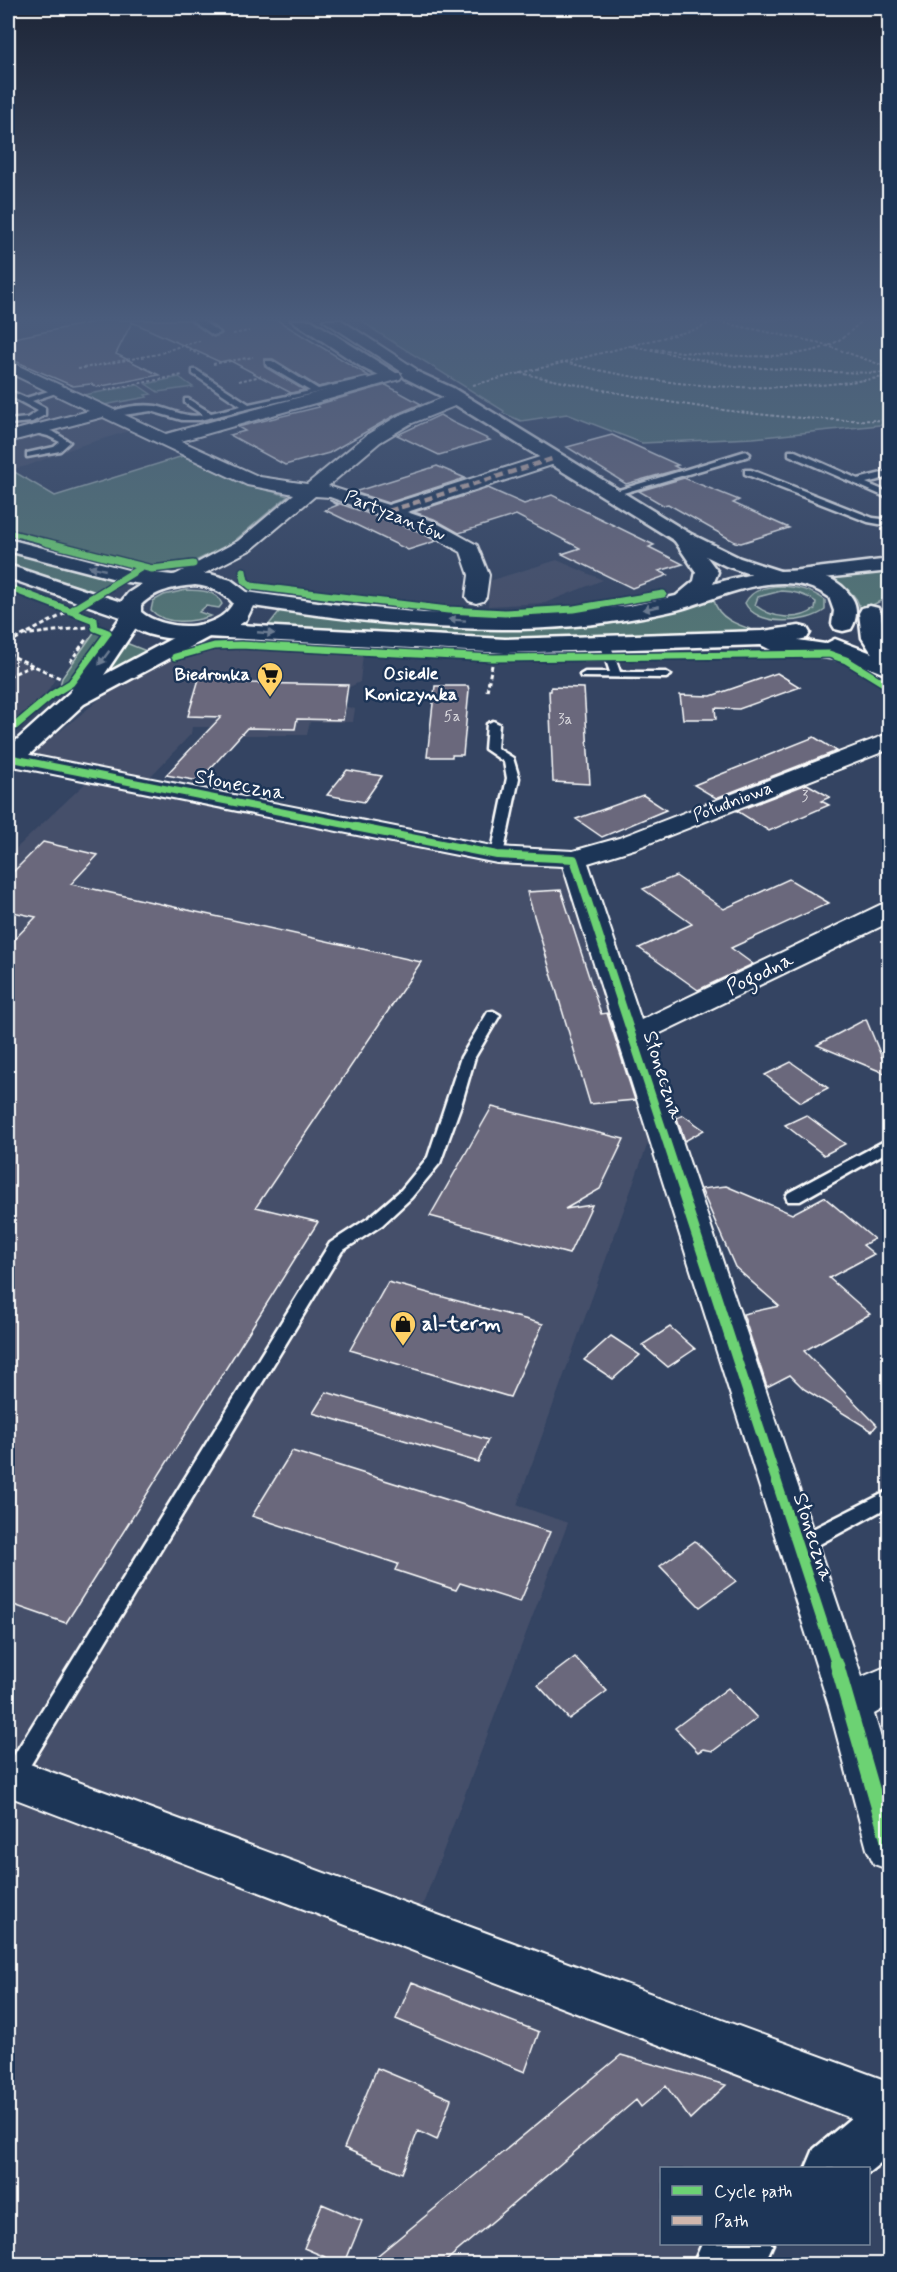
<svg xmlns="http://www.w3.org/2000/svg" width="897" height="2272" font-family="Mynerve,sans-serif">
<rect width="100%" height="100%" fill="#344462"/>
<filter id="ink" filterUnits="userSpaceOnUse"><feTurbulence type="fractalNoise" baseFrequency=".0167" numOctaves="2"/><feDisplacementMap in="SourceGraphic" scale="12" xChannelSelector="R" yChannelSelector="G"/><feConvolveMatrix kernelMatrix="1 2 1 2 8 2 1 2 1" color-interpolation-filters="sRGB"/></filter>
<g filter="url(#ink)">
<path fill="#444f6a" d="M 17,320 L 282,320 L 372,378 L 190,417 L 165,408 L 112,411 L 8,360 L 8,322 Z
M 8,372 L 109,420 L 129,431 L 79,446 L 27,466 L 13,469 L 8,468 Z
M 557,560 L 603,580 L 545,603 L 488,606 L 489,581 Z
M 213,638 L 364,645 L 360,682 L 341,691 L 340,705 L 355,709 L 353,722 L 310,722 L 307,735 L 236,735 L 235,727 L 192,727 L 191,734 L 149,778 L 30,755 L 100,699 L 153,663 L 176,651 Z
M 8,655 L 55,679 L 45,695 L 8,726 Z
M 94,775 L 476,852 L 574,860 L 657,1118 L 517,1505 L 568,1523 L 425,1899 L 412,1928 L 889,2120 L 833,2168 L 662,2168 L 662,2244 L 747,2244 L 722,2264 L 8,2264 L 8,856 Z"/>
<path fill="#537575" stroke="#a9baba" stroke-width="1.5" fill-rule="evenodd" d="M 361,320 L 889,320 L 889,424 L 753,438 L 642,443 L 567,414 L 521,421 L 503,413 L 504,411 L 377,332 Z
M 179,377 L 193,387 L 158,392 L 146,384 Z
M 138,385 L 151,394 L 145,395 L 147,397 L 104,405 L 83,395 Z
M 183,456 L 242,483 L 288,496 L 233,542 L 192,563 L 157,567 L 8,529 L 8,468 L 55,496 Z
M 8,551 L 115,579 L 90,594 L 8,565 Z
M 889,570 L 889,597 L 860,611 C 859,590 836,584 819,578 Z
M 780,586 C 797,587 811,590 825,600 L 825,610 C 807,624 756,627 745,603 C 752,589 766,587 780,586 ZM 781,591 C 794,591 805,594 816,602 L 815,609 C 798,622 771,618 755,605 L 758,597 Z
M 186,590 C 198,590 217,590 222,604 L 219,608 L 206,606 L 199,612 L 211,616 C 193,622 165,626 151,610 L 153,601 L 164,595 Z
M 292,594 C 418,611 528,621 654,599 L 658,602 C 533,625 415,613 289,599 Z
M 714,600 C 718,620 741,626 759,632 L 540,641 L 267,627 L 282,608 L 394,621 L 658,614 Z
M 95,631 L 103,634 L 78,671 L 59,689 L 62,678 Z
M 121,641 L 149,652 L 99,677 Z"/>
<path fill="#6a687b" stroke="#fff" stroke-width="1.5" d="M 105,320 L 190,320 L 214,337 L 222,333 L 206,320 L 277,320 L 369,376 L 318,387 L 273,359 L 264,359 L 265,367 L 304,390 L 291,393 L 229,360 L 220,362 L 132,322 L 116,354 L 159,375 L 97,387 L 91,384 L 73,386 L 8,358 L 8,339 Z
M 386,385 L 421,404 L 397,414 L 329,453 L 285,465 L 230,435 L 245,431 L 238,427 L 319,407 L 316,405 Z
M 440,415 L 452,422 L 490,440 L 439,455 L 397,435 Z
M 612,435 L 678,465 L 674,466 L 680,469 L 626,484 L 567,447 Z
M 437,466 L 465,478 L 388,503 L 354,492 Z
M 684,478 L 739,500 L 733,503 L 789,528 L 741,543 L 735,542 L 668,504 L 663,505 L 639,491 Z
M 488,488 L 524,504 L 552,495 L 654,545 L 649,547 L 683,564 L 659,571 L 668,575 L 632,588 L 562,554 L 580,548 L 516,515 L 459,533 L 434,519 L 414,512 Z
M 329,500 L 418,531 L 436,541 L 408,550 L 325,510 L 338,505 Z
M 777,673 L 800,687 L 739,709 L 715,708 L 716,719 L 683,719 L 680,695 L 711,696 Z
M 199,679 L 248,679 L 247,683 L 348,685 L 343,720 L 297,719 L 295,729 L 247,728 L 199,781 L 166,775 L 221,717 L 188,716 Z
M 435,686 L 468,686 L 469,690 L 463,755 L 452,755 L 452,757 L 427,757 Z
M 551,687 L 584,688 L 590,784 L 553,782 L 549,691 L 551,691 Z
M 814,737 L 837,751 L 716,798 L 694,785 Z
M 347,770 L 382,776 L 364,802 L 327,795 Z
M 807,784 L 830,797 L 821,801 L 829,805 L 769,831 L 737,811 Z
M 643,795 L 666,810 L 602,837 L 576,819 Z
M 43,842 L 98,855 L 71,884 L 421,962 L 256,1207 L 318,1222 L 66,1623 L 8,1603 L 8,946 L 36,917 L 8,911 L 8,877 Z
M 676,876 L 724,909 L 789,879 L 829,903 L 731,948 L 753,964 L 698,990 L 639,948 L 692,924 L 643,889 Z
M 561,890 L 601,1014 L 607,1013 L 635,1100 L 590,1104 L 527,892 Z
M 866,1019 L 889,1075 L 817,1045 Z
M 791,1062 L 828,1088 L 801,1102 L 765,1075 Z
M 492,1107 L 624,1139 L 600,1189 L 565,1209 L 592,1205 L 569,1254 L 430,1216 Z
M 683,1115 L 704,1130 L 685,1141 L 677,1118 Z
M 806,1115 L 845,1144 L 824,1155 L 785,1125 Z
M 726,1186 L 792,1214 L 824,1197 L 874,1239 L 863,1245 L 874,1254 L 829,1278 L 870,1314 L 804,1351 L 877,1425 L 872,1431 L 804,1389 L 790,1375 L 767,1387 L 743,1314 L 779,1306 L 735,1267 L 701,1189 Z
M 388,1282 L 543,1324 L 510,1397 L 350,1350 Z
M 670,1327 L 695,1349 L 668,1367 L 642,1345 Z
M 611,1336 L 640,1355 L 613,1379 L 584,1360 Z
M 326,1392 L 488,1440 L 478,1462 L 313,1413 Z
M 292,1451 L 550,1532 L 520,1602 L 460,1583 L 456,1590 L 395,1570 L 398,1564 L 252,1516 Z
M 695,1541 L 736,1581 L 700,1607 L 660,1566 Z
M 575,1657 L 607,1691 L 569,1719 L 538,1685 Z
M 728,1688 L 757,1718 L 713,1751 L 703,1749 L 698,1752 L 675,1728 Z
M 412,1982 L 539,2032 L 525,2072 L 396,2019 Z
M 621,2055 L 726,2085 L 690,2119 L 666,2086 L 641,2107 L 636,2100 L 441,2265 L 366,2265 Z
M 377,2068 L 451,2099 L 437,2140 L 418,2131 L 402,2173 L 344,2148 Z
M 322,2204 L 362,2221 L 344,2265 L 304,2248 Z"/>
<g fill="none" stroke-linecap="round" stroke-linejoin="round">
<g stroke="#fff" stroke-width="5">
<path id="service" d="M 192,320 L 201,320 L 220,333 L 213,335 Z
M 266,361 L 272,361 L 318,389 L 366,378 L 370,380 L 200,420 L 182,420 L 151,411 L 109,417 L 105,415 C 117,407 141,404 156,406 C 173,410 185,418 203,415 L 185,403 L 185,399 L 188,399 L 211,413 L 241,406 L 193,374 L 193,370 L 196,370 L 249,404 L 310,391 L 266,365 Z
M 55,389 L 62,391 L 32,401 L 45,408 L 45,415 L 32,422 L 8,424 L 8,420 L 27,418 L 38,411 L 8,395 L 8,390 L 26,398 Z
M 35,427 L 54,432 L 70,442 L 60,451 L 27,457 L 27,453 L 54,447 L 60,442 L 48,436 L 32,432 L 32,428 Z
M 746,451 L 750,454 L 749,456 L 613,496 L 606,494 Z
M 789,451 L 795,451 L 858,479 L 890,471 L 890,477 L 866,483 L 890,493 L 890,499 L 789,455 Z
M 745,470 L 751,470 L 873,518 L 890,520 L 890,526 L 868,522 L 745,474 Z
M 605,640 L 610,643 L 620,672 L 666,672 L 671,675 L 666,678 L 581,677 L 580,675 L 585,672 L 610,672 L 600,643 Z
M 493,721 L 499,724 L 497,748 L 513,758 L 519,778 L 503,855 L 497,859 L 491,855 L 507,778 L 504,762 L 485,749 L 487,724 Z
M 493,1011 L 500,1015 L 475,1057 L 462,1102 L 440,1163 L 411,1198 L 382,1225 L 342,1251 L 19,1784 L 12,1787 L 8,1785 L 8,1765 L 330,1243 L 370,1217 L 401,1190 L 428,1157 L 461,1057 L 488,1012 Z
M 890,1138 L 890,1150 L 800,1201 L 788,1201 L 786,1197 L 788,1193 Z
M 890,1490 L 890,1506 L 805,1552 L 798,1554 L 791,1552 L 789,1546 L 791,1540 Z"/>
</g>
<g stroke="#fff" stroke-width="4">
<path id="minor" d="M 323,320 L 341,320 L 416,369 L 414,372 L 402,372 Z
M 8,361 L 166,434 L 388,373 L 400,373 L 402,376 L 400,379 L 181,441 L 260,477 L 307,484 L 368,434 L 398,416 L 450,395 L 462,395 L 464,399 L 462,403 L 410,424 L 380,442 L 328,486 L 388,505 L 546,455 L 558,455 L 561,459 L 558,463 L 407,512 L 433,521 L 477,545 L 489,575 L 486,597 L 483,601 L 476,603 L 469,601 L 466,597 L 469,575 L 461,552 L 419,529 L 330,497 L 315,496 L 252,549 L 180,586 L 173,584 L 170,580 L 173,576 L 238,541 L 294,494 L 247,485 L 103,417 L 8,442 L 8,432 L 89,411 L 8,372 Z
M 890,733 L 890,749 L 637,848 L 588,863 L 641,1020 L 880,905 L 890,903 L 890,922 L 648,1039 L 862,1677 L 890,1665 L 890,1705 L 874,1714 L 890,1769 L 890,1870 L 874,1864 L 867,1849 L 829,1706 L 563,866 L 497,863 L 8,765 L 8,751 L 10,751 L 497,847 L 573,851 L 619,838 Z
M 8,1756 L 890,2082 L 890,2133 L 8,1796 Z"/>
</g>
<g stroke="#fff" stroke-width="5">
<path id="tertiary" d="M 291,320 L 311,320 L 396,373 L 393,377 L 381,377 L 363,368 Z
M 411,369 L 453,388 L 689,533 L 740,558 L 783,572 L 890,559 L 890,571 L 776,583 L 726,566 L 675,541 L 441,396 L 405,378 L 402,374 L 405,370 Z
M 870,606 L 878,608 L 881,613 L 884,638 L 890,646 L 890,671 L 882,669 L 862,638 L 859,613 L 862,608 Z
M 132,610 L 140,612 L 143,617 L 104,675 L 195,626 L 203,624 L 211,626 L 214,631 L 211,636 L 84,704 L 17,766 L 8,768 L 8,748 L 69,693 L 124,612 Z
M 890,2094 L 890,2155 L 868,2173 L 868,2168 L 806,2168 L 814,2149 L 871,2101 Z
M 702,2244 L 773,2244 L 764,2264 L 693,2264 Z"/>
</g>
<g stroke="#fff" stroke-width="5">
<path id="secondary" d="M 682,531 L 689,533 L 718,572 L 713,584 C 751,572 826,556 852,598 C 858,607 857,620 851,629 L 843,631 L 835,629 L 832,624 L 834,611 L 829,597 C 788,567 733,592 690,606 C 675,611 658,614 642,617 C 514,641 381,625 253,606 L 246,620 L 239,625 L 505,639 L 763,631 L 799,626 L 807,628 L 810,633 L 807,638 L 798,640 L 825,644 L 835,639 L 890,660 L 890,676 L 852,661 L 771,650 L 761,645 L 505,653 L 207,637 C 178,641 141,640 121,617 L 8,578 L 8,565 L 121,602 L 128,593 L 142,584 L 127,582 L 8,551 L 8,539 L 128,570 L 172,575 L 195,573 L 210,574 L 231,580 L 247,592 L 332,604 L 424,613 L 516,615 L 629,606 L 676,596 L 694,581 L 696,572 L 672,537 L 675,533 ZM 195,585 C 211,587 222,591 233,603 C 218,633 164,631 141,612 L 141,605 C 156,590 175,587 195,585 Z"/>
</g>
<path stroke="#fff" stroke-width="2" stroke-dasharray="3 2" stroke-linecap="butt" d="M 714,321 L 820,343 L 890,368
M 233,334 L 249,331
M 183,345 L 200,341
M 631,346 L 733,366 L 825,372 L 890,373
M 651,349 C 701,353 783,365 830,345 C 842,340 853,329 863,320
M 565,362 C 672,390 781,395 890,376
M 213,364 L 253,357
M 78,369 L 158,354 L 183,345 L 199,355
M 520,373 C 643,399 764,423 890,420
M 239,381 L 261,376
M 473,385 L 698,329 L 715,320
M 105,390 L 183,375"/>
<path stroke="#fff" stroke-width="3" stroke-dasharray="4.5 3" stroke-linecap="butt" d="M 23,635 L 96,626
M 8,643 L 66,613
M 8,654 L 60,678
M 70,662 L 87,638
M 8,676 L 32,666
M 487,691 L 492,665"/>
<use href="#service" fill="#1d3557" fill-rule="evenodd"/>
<use href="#minor" fill="#1d3557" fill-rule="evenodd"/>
<use href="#tertiary" fill="#1d3557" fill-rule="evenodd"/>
<use href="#secondary" fill="#1d3557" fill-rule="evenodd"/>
<path stroke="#d1b7ad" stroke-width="4.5" stroke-dasharray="8 4.5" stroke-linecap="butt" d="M 389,511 L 552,459"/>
<g stroke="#1d3557" stroke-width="8">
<path id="cycleway-far4" d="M 8,532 L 51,543"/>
</g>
<g stroke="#1d3557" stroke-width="10">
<path id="cycleway-far3" d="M 45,542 L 152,569 L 193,564
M 243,571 L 245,581 L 251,586 L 448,610 L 505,613 L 574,609 L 663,594
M 8,587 L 94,620 L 95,628 L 108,633 L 71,683 L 53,694 L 8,732
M 72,610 L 142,567
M 175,657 L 214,646 L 241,645 L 493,658 L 829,654 L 846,660 L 890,687
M 10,758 L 363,828"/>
</g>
<g stroke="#1d3557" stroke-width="12">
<path id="cycleway-far2" d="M 355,827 L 497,855 L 574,859 L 684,1195"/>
</g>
<g stroke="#1d3557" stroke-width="14">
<path id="cycleway-far1" d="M 683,1194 L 837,1667"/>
</g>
<g stroke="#1d3557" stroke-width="17">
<path id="cycleway" d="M 837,1665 L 890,1849"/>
</g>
<use href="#cycleway-far4" stroke="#6cd273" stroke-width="5"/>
<use href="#cycleway-far3" stroke="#6cd273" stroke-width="7"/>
<use href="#cycleway-far2" stroke="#6cd273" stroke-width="8"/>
<use href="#cycleway-far1" stroke="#6cd273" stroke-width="10"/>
<use href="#cycleway" stroke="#6cd273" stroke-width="14"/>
</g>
<defs><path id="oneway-solid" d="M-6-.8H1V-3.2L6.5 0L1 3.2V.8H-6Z" transform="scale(1.5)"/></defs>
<g fill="#6c7c92">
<use href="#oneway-solid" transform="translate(97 568) rotate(-167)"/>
<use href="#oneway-solid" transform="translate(651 608) rotate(169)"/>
<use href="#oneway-solid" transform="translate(457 620) rotate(-176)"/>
<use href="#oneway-solid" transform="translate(266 633) rotate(5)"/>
<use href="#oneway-solid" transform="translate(104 658) rotate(127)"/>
</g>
</g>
<linearGradient id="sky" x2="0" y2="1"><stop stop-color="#1d2536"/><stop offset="0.5" stop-color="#4a5c7c"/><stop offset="1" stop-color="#4a5c7c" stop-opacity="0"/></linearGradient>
<rect width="897" height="638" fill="url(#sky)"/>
<defs>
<g id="supermarket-pin" transform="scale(1.35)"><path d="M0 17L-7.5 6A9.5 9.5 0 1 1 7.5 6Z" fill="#ffd166" stroke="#1d3557"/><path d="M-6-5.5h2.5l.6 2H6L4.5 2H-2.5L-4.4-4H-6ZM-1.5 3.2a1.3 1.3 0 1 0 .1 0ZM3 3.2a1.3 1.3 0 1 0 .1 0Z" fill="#111"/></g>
<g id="shop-pin" transform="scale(1.35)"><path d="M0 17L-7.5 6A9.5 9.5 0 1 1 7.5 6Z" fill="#ffd166" stroke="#1d3557"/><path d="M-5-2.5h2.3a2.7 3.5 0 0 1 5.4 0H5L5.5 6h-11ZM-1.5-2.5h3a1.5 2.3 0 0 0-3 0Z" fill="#111"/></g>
</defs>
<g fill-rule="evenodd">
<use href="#supermarket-pin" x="270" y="675"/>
<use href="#shop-pin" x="403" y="1324"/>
</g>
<g text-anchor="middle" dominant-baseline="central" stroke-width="5" stroke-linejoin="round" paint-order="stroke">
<g font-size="15" fill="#dad9de">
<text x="452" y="717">5a</text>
<text x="565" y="720">3a</text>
<text x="805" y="797">3</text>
</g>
<g font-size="18" fill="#fff" stroke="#1d3557">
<text transform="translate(395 516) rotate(22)">Partyzantów</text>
<text transform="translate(733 802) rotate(-21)">Południowa</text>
</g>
<g font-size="18" font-weight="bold" fill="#fff" stroke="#1d3557">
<text x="411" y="674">Osiedle<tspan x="411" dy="21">Koniczynka</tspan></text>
</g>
<g font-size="18" font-weight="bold" fill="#fff" stroke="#1d3557" text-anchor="end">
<text x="250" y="675">Biedronka</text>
</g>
<g font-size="21" fill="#fff" stroke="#1d3557">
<text transform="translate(240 785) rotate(11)">Słoneczna</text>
<text transform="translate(760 974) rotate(-26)">Pogodna</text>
<text transform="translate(663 1075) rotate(72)">Słoneczna</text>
<text transform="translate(813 1537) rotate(72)">Słoneczna</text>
</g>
<g font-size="21" font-weight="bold" fill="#fff" stroke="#1d3557" text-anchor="start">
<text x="422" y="1324">al-term</text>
</g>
</g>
<rect width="897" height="2272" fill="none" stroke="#1d3557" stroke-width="30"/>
<rect x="15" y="15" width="867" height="2242" fill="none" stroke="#fff" stroke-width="2" filter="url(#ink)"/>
<rect x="660" y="2167" width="210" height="78" fill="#1d3557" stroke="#77869a" stroke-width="1.5"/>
<rect x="672" y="2186" width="30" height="9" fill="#6cd273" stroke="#77869a" stroke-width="1.5"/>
<text x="714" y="2197" font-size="18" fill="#ffffff">Cycle path</text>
<rect x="672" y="2216" width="30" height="9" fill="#d1b7ad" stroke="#77869a" stroke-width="1.5"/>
<text x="714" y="2227" font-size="18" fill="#ffffff">Path</text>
</svg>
